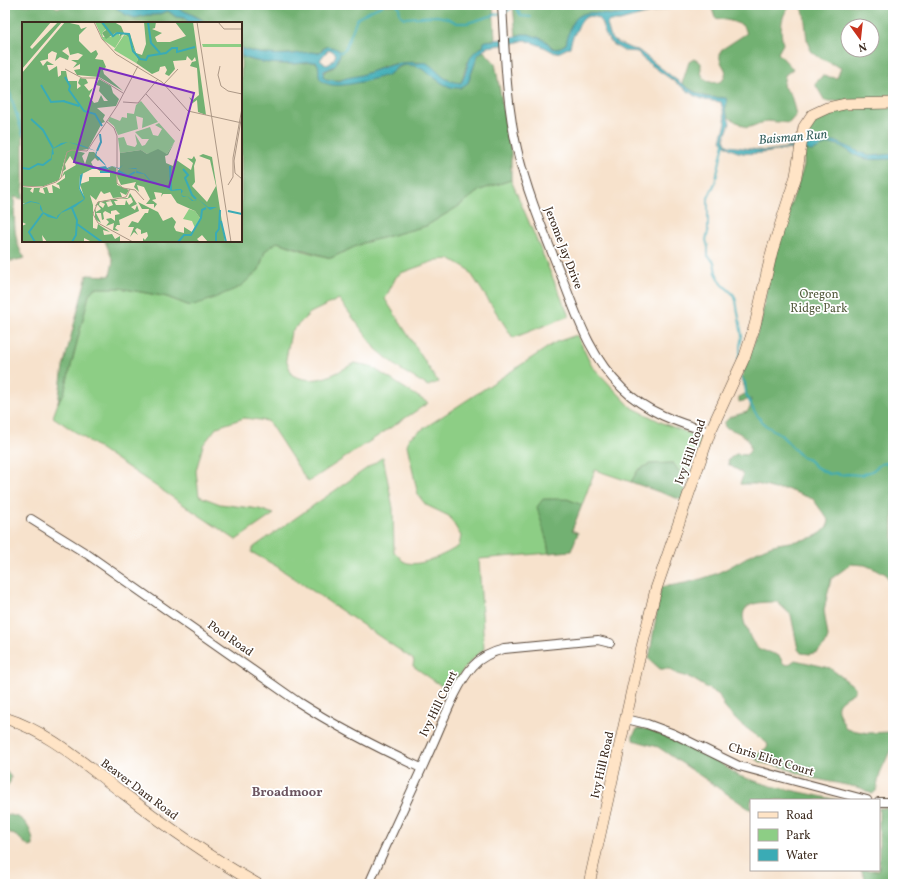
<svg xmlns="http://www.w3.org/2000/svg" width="898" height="889" font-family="Vollkorn,serif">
<rect width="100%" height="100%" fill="#fff"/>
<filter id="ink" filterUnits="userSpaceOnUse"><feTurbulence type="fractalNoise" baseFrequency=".025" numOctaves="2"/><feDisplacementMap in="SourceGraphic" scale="8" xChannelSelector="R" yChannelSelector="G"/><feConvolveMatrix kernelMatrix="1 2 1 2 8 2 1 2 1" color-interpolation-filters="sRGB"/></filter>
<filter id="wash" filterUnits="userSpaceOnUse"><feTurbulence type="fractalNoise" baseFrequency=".012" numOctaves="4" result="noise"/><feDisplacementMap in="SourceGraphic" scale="16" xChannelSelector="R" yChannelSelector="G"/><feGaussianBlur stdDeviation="0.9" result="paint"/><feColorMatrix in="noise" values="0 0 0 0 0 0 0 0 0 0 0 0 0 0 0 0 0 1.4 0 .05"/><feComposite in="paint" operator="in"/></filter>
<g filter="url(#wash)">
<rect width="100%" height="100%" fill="#f7e2cc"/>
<path fill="#8dce85" stroke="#647c52" d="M 511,180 L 569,316 L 513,338 L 468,269 L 451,259 L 437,260 L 401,273 L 396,277 L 385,299 L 438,382 L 428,386 L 401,370 L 376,349 L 339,299 L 310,313 L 291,332 L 286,359 L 292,375 C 315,386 334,375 354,363 L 370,366 L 428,403 L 308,482 L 268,421 L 244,418 L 217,427 L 203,445 L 196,471 L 199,496 L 220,504 L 259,509 L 274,514 L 236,540 L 53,417 L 58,403 L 64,393 L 89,295 L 94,288 L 120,288 L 167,297 L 190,306 L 259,270 L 265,251 L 277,242 L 307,252 L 331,258 L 363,243 L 426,226 L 459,206 L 480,190 Z
M 577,335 L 591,365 L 631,407 L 665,424 L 699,437 L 701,441 L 687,482 L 673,463 L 650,464 L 638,470 L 631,482 L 595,470 L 582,505 L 567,499 L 547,542 L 549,553 L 479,559 L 484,649 C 469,661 458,675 450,692 L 413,666 L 414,660 L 276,566 L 251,552 L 254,547 L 383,457 L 393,508 L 394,552 C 397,554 400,558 403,561 C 417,570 447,553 459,546 L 461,536 L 449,516 L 426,505 L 418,495 L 407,445 L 409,438 L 556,342 Z"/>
<path fill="#72b172" stroke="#566e48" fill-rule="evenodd" d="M 5,5 L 52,5 L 58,8 L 76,5 L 112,5 L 126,15 L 135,18 L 147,15 L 156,15 L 168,11 L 176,17 L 185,18 L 189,23 L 23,23 L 23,199 L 14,197 C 15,216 12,242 25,258 L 12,261 L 5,261 Z
M 122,5 L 493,5 L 495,39 L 485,42 L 483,47 L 481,48 L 467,63 L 461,83 C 442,81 440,73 427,64 C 421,60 392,64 384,66 C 380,67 377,70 373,71 C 363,75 334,84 326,79 C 317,74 329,69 333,68 L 340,53 L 324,47 L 318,53 L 266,55 L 251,52 L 241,48 L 241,23 L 206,23 L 201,19 L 189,13 L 171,6 L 157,9 L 132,10 Z
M 513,5 L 658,5 L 617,15 L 592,13 L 572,25 L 566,44 L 557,49 L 554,49 L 546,41 L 522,34 L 516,36 Z
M 711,5 L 791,5 C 780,15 780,31 783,44 L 778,53 L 793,69 L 785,75 L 783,86 L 791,95 L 796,115 L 789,123 L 767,121 L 747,128 L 728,117 L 725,110 L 727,102 L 722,97 C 707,101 694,91 682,84 L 689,62 L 694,59 L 701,63 C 701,69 700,74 704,78 C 709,84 722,85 725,76 C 727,70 723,67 721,62 C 719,58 720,54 721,50 L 747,33 L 742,25 L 731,21 L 715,18 Z
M 801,5 L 887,5 L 893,11 L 893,101 L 825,101 L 815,84 L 822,76 L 837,78 L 841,68 C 833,64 819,58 813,53 C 803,43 808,18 801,5 ZM 848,26 L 872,26 L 872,50 L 848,50 Z
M 484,51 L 495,63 L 511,152 L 511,180 L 480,190 L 459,206 L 426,226 L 363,243 L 331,258 L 277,242 L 265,251 L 259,270 L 240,287 L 207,301 L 190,306 L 167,297 L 120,288 L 94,288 L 89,295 L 64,393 L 58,403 L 63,367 L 87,275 L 110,276 L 113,261 L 105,241 L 241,241 L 241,56 C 256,63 275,64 291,64 C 299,64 308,62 316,62 L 320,68 L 319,71 L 324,83 C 345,81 367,81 386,75 C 395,72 399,63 411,65 C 423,66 434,77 443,84 L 468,83 L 478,55 Z
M 858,107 L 893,107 L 893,588 L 886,574 L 865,565 L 851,564 L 831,579 L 824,610 L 828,637 L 825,645 L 818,652 L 810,654 L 801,653 L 798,649 L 791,615 L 777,602 C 759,602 735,602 746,627 C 749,634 751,641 756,646 C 762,652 772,652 779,656 C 781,658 782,662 784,664 L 788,665 L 795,660 L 830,668 L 855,687 L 855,692 C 831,705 836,706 846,729 L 868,733 L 891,732 L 893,735 L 891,749 L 880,773 L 876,791 L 872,794 L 861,788 L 812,778 L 782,767 L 763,763 L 755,759 L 756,755 L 768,747 L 767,743 L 738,722 L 725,708 L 719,695 L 691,678 L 677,674 L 669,669 L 660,669 L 649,659 L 661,587 C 684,584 703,580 724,570 C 738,563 755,551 770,546 C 787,540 825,543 829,521 L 813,499 L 786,489 L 775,489 L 757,484 L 740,484 L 743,476 L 741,472 L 729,465 L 728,460 L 736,454 L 746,455 L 750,451 C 752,436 737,432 725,427 L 724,423 L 730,417 L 747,412 L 750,408 L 751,399 L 739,402 L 739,397 L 747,393 L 741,379 L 761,322 L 767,286 L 782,231 L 804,166 L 804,140 L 812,120 L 825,113 Z
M 673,463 L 687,482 L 682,500 L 631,482 L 638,470 L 650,464 Z
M 543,499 L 567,499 L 582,505 L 572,530 L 578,533 L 571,551 L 549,553 L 547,542 L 537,507 Z
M 637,729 L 648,729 L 713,758 L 739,776 L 771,786 L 838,800 L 751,800 L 751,810 L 658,747 L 633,740 L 633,735 Z
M 5,770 L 11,777 L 10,782 L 5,789 Z
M 879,808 L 893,808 L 893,884 L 863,884 L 865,878 L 861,870 L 879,870 Z
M 5,814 C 10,815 17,816 21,819 C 29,824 34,838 33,846 L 29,847 L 18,837 L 5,830 Z"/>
<path fill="#3aabb5" stroke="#3a6a6a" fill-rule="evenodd" d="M 112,5 L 122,5 L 132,10 L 157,9 L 171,6 L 189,13 L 201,19 L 206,23 L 189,23 L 185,18 L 176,17 L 168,11 L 156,15 L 147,15 L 135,18 L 126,15 Z
M 658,5 L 679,5 L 620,21 L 609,21 L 607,24 L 611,38 L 614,41 L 632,49 L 638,50 L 675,79 L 694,92 L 706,97 L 726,98 L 727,102 L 725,110 L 730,123 L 724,139 L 726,144 L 729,146 L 765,151 L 835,141 L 869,156 L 893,154 L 893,159 C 882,159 870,161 859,157 C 850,154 843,144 832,144 C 824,143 819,150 812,151 C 807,151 810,150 806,149 C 802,148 797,148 793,149 C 770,150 737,163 721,140 L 726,123 L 721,102 L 705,100 L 695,96 L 658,70 L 642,58 L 638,52 L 624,51 L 612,44 L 606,36 L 600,19 C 584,10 580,24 574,35 C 572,39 571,42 570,47 L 560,52 L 555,53 L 542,46 L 525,40 L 511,44 L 487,47 L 478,55 L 468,83 L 460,88 C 436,90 426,59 400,66 C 395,68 393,72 388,75 C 375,78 330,94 320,79 C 317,73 321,67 316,62 C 308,62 299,64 291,64 C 275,64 256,63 241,56 L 241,48 C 263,57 288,55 311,52 L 318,53 C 328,46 325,44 339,50 L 340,55 L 335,66 L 324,71 L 323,77 L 326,79 L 340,81 C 345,77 354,77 361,75 C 380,69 397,60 418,63 C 421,63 424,62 427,63 C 441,72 441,81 461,83 C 468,72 466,52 483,47 L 484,42 L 486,41 L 510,38 L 522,34 L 529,34 L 540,38 L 546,41 L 552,48 L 557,49 L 566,44 C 568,35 571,21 579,16 C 589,9 604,15 615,15 C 629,14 644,8 658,5 ZM 331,50 L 336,54 C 334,59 332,64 326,65 L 320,60 L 327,51 Z"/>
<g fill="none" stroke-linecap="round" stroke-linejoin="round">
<path stroke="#3aabb5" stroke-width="2" d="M 397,5 L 399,7 L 400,15 L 404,18 L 437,16 L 447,18 L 457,23 L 467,23 L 501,13
M 515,6 L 521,16 L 531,17
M 505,12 L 509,10 L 516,5
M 338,53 L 343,51 L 345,49 L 357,19 L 366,13 L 383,5
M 5,78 L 23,135
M 724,143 L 715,183 L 708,198 L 708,232 L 706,240 L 708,247 L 708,256 L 714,262 L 716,273 L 722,284 L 734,295 L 736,301 L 742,336 L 740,346 L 740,353 L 738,359
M 741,377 L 745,383 L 746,394 L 754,411 L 765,425 L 780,434 L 802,457 L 809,460 L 816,467 L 829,474 L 836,473 L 840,475 L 847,474 L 861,475 L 872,471 L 881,464 L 886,463 L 893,465"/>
</g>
</g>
<g filter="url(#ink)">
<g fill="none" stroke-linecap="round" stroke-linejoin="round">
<g stroke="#574638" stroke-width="10">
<path id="street" d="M 502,5 C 505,53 506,102 517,149 C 527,194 546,237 563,280 C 578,319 591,358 622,388 C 646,412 678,423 710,432
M 31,519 L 87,554 L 298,702 C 337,727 378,748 421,768
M 626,719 L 647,724 L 674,734 L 739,766 L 867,800
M 879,802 L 893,802
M 369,884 C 389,838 411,793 431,748 C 442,724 456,685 473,666 C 481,657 492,652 504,649 L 598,640 L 610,643"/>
</g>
<g stroke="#574638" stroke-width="12">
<path id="secondary" d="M 5,718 C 50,732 86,766 123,793 C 166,826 210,857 257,884
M 589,884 L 638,663 L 656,589 L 710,432 L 745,356 L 755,325 L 772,251 L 796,176 L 804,127 L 812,115 L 827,108 L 845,104 L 893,103"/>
</g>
<use href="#street" stroke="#fff" stroke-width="8"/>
<use href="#secondary" stroke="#ffe4c6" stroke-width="11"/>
</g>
</g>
<g text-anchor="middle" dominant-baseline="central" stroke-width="3.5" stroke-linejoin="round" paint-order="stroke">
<g font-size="12" fill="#3b2a1e" stroke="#fff">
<text transform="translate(563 248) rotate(69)">Jerome Jay Drive</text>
<text transform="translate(691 452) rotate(-70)">Ivy Hill Road</text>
<text transform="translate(230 639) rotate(35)">Pool Road</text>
<text transform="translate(439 704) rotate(-64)">Ivy Hill Court</text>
<text transform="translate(771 760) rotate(17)">Chris Eliot Court</text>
<text transform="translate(603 765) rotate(-77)">Ivy Hill Road</text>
<text transform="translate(139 790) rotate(37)">Beaver Dam Road</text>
</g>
<g font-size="12" fill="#545b3d" stroke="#fff">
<text x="819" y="295">Oregon<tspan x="819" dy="14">Ridge Park</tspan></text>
</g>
<g font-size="13" font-style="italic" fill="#3b6462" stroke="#fff">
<text transform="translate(793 138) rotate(-5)">Baisman Run</text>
</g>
<g font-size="13" font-weight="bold" fill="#6c5560" stroke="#fff">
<text x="287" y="793">Broadmoor</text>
</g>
</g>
<g transform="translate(22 22)">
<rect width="220" height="220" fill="#f7e2cc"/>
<path d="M 73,0 L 78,0 L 84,7 L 80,11 L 81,15 L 88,15 L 95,10 L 99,15 L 101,13 L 93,26 L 81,18 ZM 102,13 L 107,14 L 116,38 L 114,41 L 92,28 ZM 180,22 L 220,22 L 220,25 L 181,25 ZM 119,79 L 136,100 L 120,106 L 121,96 L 114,94 L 116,107 L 96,113 L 92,104 L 86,99 L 88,95 L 98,99 L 100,95 L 105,96 L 105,91 L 112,92 L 114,83 ZM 137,101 L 153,119 L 145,132 L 138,129 L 125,132 L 119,128 L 98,131 L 96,116 L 102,115 L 105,123 L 113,125 L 115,122 L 113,112 L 120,124 L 123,123 L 127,117 L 120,117 L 113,110 L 128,105 L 131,113 L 136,114 L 140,107 L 133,103 ZM 167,187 L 173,189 L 178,196 L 173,206 L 170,199 L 161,197 Z" fill="#8dce85"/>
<path d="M 0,0 L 29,0 L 8,25 L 10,27 L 36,0 L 40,0 L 0,47 ZM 43,0 L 57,3 L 59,7 L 65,5 L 57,13 L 57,19 L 69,31 L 74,28 L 76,32 L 73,37 L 81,38 L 84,45 L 81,48 L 82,52 L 101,69 L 77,55 L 55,53 L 52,48 L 58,47 L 58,42 L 51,46 L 55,41 L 49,38 L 56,38 L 61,33 L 56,31 L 48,33 L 46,25 L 40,29 L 47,34 L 46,38 L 38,35 L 33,39 L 35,31 L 30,29 L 26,32 L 26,37 L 18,39 L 21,44 L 25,39 L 32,43 L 25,43 L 27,49 L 35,44 L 36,55 L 39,53 L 39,49 L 44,49 L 46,59 L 55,59 L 55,67 L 59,64 L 56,61 L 58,56 L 64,57 L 66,61 L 62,63 L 67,69 L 71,66 L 67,74 L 72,81 L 76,80 L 79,73 L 82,79 L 86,79 L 77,69 L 78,64 L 74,63 L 77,57 L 89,64 L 91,71 L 97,77 L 94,84 L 75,86 L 83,93 L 81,97 L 83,100 L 80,101 L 66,127 L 55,129 L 63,131 L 60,134 L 63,142 L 67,130 L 72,130 L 78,137 L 76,139 L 73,136 L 69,140 L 72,146 L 58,153 L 57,167 L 62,175 L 58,162 L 67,159 L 67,155 L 88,155 L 88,151 L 79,150 L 74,146 L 86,147 L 90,144 L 94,146 L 95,163 L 107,168 L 104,173 L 98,170 L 100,175 L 91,176 L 88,170 L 82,172 L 79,169 L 74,178 L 68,173 L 71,183 L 71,206 L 75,207 L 76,202 L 88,210 L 81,208 L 82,213 L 90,212 L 93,217 L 98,214 L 98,220 L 70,220 L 62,216 L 62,220 L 25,220 L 20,213 L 21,220 L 0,220 L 0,204 L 4,202 L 0,200 L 0,183 L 3,181 L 0,182 L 1,165 L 10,166 L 8,169 L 11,171 L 12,166 L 18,166 L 17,170 L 23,172 L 21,166 L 25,165 L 27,171 L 31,171 L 30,163 L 38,167 L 37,163 L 34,162 L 43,156 L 43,152 L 40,155 L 42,150 L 54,143 L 48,134 L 43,142 L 44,147 L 40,150 L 45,129 L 37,158 L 22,164 L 0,164 L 0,51 ZM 78,0 L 92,0 L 99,4 L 102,11 L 98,15 L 98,12 L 95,10 L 84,17 L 80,11 L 84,8 ZM 122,0 L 134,0 L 133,6 L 130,7 L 140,11 L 133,15 L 135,20 L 148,20 L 164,14 L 153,0 L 171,0 L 184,93 L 176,90 L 175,78 L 168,83 L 170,80 L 167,75 L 171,78 L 177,73 L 175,46 L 168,44 L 170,40 L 174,39 L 173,35 L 170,39 L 165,34 L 164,38 L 151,39 L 153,47 L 147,54 L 143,52 L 145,48 L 143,44 L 138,45 L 137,49 L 130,52 L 114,41 L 116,38 L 107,15 L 102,12 L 108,12 L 114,31 L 120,33 L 124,22 ZM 152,121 L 146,133 L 143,134 L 144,141 L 151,144 L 153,137 L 169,148 L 171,141 L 165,136 L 170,137 L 172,134 L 174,138 L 172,144 L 173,160 L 170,164 L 185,180 L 194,164 L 188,138 L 177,134 L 181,132 L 190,135 L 203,220 L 186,220 L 180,213 L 175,217 L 178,220 L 121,220 L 121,216 L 123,218 L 126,214 L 125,210 L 119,212 L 119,208 L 115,206 L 113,208 L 116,213 L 112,210 L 108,215 L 112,205 L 101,205 L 106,205 L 110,199 L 116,201 L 123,191 L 126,191 L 127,187 L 120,187 L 116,180 L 136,190 L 141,199 L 150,195 L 154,200 L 152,205 L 154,209 L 162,211 L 162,205 L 170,210 L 174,205 L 178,196 L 173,189 L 155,181 L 149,172 L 141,172 L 139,175 L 140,171 L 132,170 L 134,177 L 130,178 L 135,182 L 132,186 L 132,182 L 124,182 L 128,177 L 122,165 L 115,163 L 117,170 L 112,165 L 114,160 L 99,163 L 94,152 L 98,146 L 98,131 L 119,128 L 125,132 L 136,127 L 145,132 ZM 108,171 L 115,182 L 109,185 L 113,188 L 115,183 L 117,189 L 97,198 L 98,203 L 95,203 L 93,206 L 97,209 L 91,208 L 92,201 L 84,204 L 87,200 L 84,197 L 89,196 L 93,199 L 93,193 L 98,192 L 94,188 L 89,189 L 89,192 L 83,189 L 81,191 L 82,197 L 80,198 L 79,191 L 74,191 L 79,201 L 73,197 L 73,186 L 74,190 L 79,187 L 76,183 L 73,184 L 76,180 L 78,179 L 77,183 L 81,186 L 83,182 L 79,180 L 84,178 L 89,179 L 84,180 L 86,185 L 91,183 L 88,177 L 93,177 L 96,179 L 92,179 L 94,183 L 103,183 L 104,178 L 107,183 L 111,180 L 109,175 L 105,177 L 96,177 L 106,176 Z" fill="#72b172"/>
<path d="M 46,120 L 31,127 L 32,132 L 30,133 L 30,136 L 29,138 L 30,127 L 39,121 L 46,120 L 59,123 L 74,129 L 75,130 L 74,134 L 77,135 L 83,142 L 85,146 L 90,144 L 97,146 L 101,143 L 106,147 L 114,146 L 115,147 L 115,149 L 123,152 L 128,158 L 134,160 L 138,163 L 141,162 L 150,168 L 155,167 L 159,167 L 161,169 L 159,172 L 161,174 L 165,174 L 172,179 L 176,177 L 186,185 L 195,185 L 199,188 L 195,185 L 188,188 L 176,177 L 173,179 L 170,179 L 165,174 L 161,175 L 160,174 L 159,172 L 159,168 L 149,169 L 141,163 L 138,164 L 127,158 L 122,152 L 114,151 L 115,147 L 106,147 L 101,143 L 97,147 L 90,144 L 86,147 L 69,147 L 61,151 L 58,166 L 63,176 L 62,178 L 53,185 L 39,191 L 35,197 L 26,195 L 22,192 L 18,187 L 18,182 L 9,180 L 0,183 L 8,179 L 17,181 L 19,184 L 21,190 L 35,196 L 35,194 L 41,189 L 62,177 L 57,167 L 58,153 L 61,151 L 70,146 L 84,144 L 73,134 L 74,129 Z" fill="#3aabb5"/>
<path fill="none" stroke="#3aabb5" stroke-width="2" d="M 80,0 L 91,14 L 95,11 L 107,12 L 111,29 L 118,37 L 124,38 L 126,34 L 144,31 L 150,26 L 155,26 L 155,30 L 173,25M 126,0 L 129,21 L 138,31M 43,55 L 48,64 L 47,68 L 62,89 L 73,92 L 80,104M 19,63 L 29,80 L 43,79M 41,79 L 57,84M 9,97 L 21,108 L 31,126M 75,129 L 79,120 L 78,112M 148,144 L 149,168M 0,146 L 7,147 L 16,142 L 21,143 L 29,137M 161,147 L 166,153 L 163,156 L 170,173 L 174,177M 96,149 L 106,154 L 113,150M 78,150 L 93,150M 206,189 L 220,192M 199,199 L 204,220M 55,202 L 80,220M 13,220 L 7,210 L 21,191M 50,220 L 54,213 L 55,198 L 50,186M 156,220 L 162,213 L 169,213 L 179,196 L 180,188 L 184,186M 194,220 L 194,211 L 197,207 L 198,188"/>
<path fill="none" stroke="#ac9886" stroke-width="1" d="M 72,0 L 80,17 L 94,32 L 140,60 L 166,89 L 220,101M 175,0 L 209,220M 196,0 L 202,7 L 220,7M 198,44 L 196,53 L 199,64 L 206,69 L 220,72M 43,47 L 60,56 L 77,56 L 101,71M 142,62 L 156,47M 124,72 L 158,109M 101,80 L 116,81 L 136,57M 220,92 L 212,139 L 213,151 L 220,157M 84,99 L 92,106 L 95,114 L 95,161 L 101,166 L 113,168 L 122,178M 206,163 L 211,155 L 211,136 L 220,86M 0,164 L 20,165 L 34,160 L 39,156 L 45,130 L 50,128 L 65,129 L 95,84 L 116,44M 108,167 L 104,175 L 76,180 L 71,192 L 76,201 L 111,220"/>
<path fill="#7b2cbf" fill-opacity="0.15" stroke="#7b2cbf" stroke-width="2" d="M 78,46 L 172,71 L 147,165 L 52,140 Z"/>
<rect width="220" height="220" fill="none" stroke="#3b2a1e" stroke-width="2"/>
</g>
<rect width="898" height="889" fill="none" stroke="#fff" stroke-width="20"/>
<rect x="750" y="799" width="130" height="72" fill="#ffffff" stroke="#b1aaa5"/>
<rect x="758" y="812" width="20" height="6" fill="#ffe4c6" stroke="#b1aaa5"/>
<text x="786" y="819" font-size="12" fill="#3b2a1e">Road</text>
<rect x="758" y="829" width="20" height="12" fill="#8dce85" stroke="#b1aaa5"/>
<text x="786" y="839" font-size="12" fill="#3b2a1e">Park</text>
<rect x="758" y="849" width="20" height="12" fill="#3aabb5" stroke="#b1aaa5"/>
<text x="786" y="859" font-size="12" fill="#3b2a1e">Water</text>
<g transform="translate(860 38) rotate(165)"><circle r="19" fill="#ffffff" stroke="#b1aaa5"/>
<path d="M0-3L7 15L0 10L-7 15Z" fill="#c8321e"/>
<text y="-6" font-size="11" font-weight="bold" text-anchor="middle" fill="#3b2a1e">N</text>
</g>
</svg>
